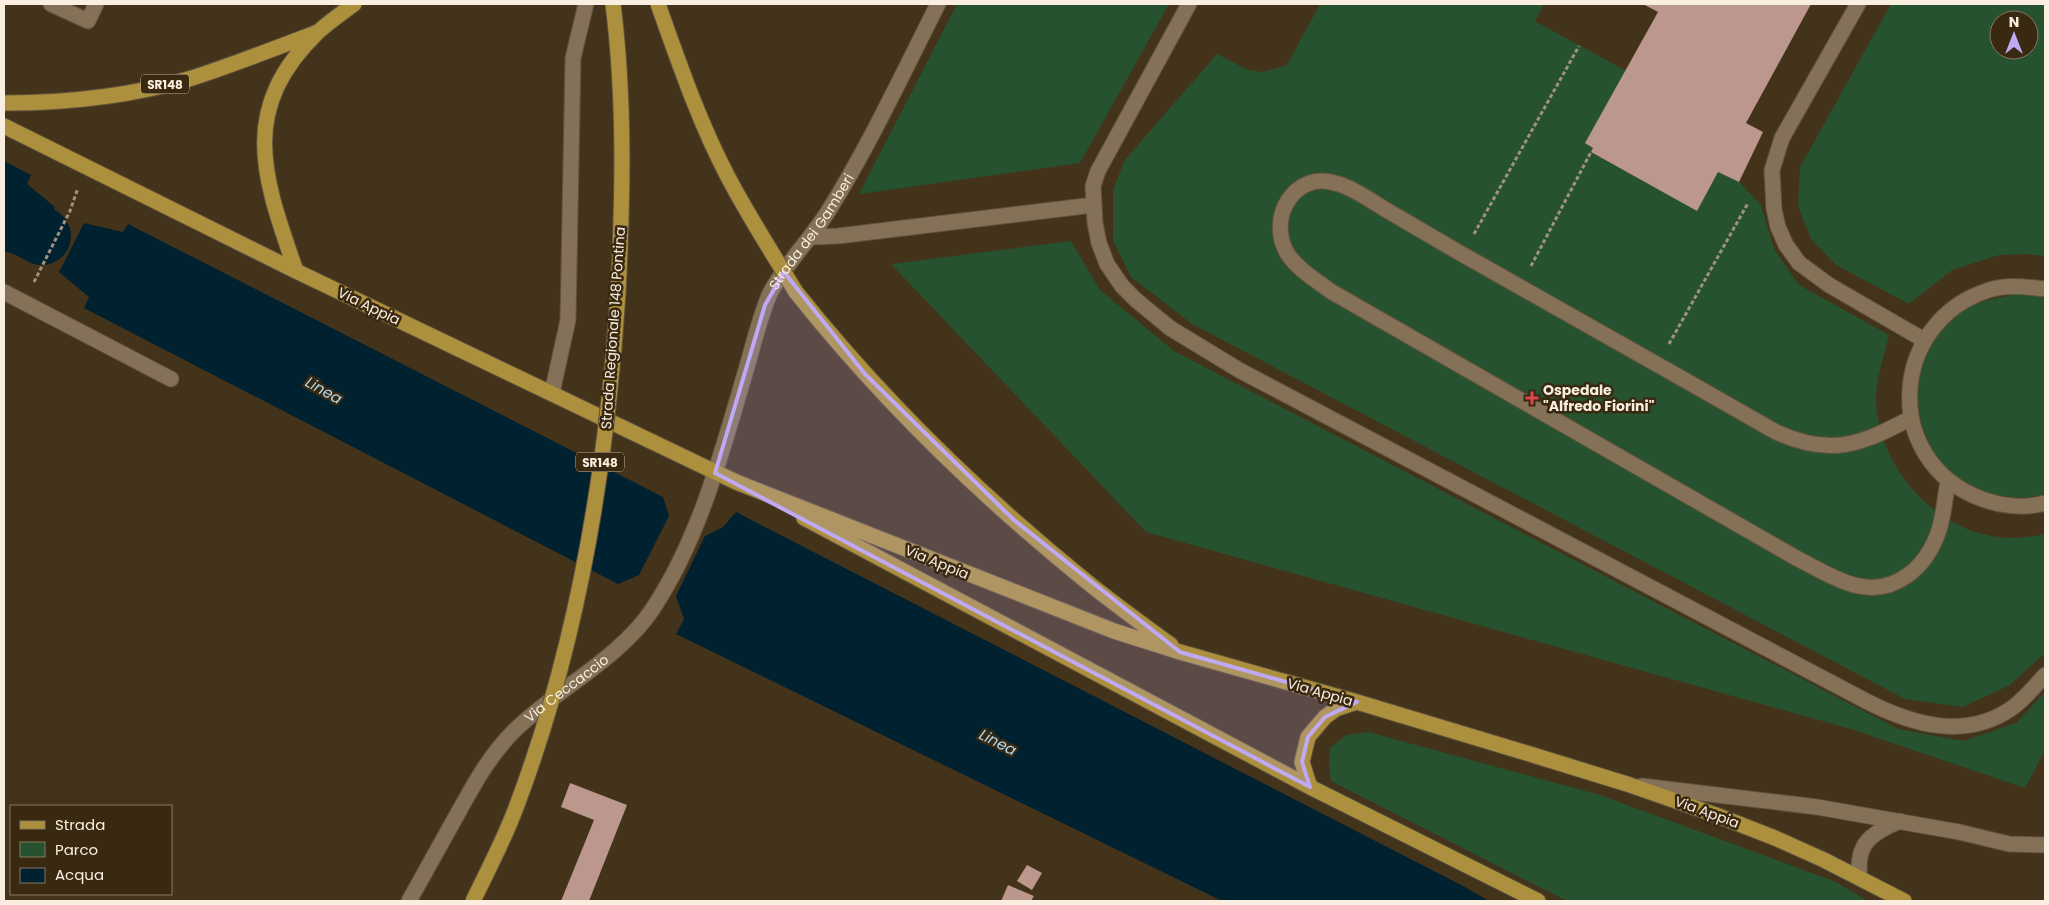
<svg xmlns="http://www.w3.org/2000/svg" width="2049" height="905" font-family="Poppins,sans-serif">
<rect width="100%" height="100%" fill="#44331b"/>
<path fill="#265230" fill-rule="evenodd" d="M 957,4 L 1169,4 L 1080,163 L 859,194 Z
M 1320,4 L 1544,4 L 1535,21 L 1626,71 L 1585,143 L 1593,148 L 1591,152 L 1697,210 L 1718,172 L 1739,182 L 1761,205 L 1774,249 L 1799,285 L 1889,335 C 1884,357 1875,380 1876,402 C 1880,473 1942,539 2015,538 C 2025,538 2035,536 2045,534 L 2045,653 L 2010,685 L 1963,707 L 1905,699 L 1192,324 L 1131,277 L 1113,240 L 1113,191 L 1124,161 L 1217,54 L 1248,70 L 1263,72 L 1287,65 Z
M 1891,4 L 2045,4 L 2045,256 L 2028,254 L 1999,255 L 1952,270 L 1909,304 L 1836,265 L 1811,239 L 1798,206 L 1800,167 ZM 1999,20 L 2029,20 L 2029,50 L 1999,50 Z
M 1071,241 L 1100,290 L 1174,351 L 1898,729 L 1963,741 L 2016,723 L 2045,692 L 2045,750 L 2025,788 L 1851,729 L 1146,532 L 891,264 Z
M 2026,294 L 2045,298 L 2045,494 C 2029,499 2013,498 1997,495 C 1928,481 1897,400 1933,342 C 1939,332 1948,321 1958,314 C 1979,300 2001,296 2026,294 Z
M 1368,732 L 1600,795 L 1836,882 L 1868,901 L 1567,901 L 1331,781 L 1329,762 L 1330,748 L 1346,735 Z"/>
<path fill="#002130" d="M 4,161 L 31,175 L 27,184 L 55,207 L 30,259 L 4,251 Z
M 84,223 L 123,232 L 128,224 L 663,497 L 669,516 L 639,575 L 618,584 L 84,308 L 89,297 L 59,272 Z
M 736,512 L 1463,886 L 1489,901 L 1222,901 L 676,634 L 684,619 L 676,596 L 705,536 L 723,527 Z"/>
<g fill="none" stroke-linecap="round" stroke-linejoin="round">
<path stroke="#002130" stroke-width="58" d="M 4,216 L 42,236"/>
</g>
<path fill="#bb978e" d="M 1643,4 L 1811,4 L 1746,123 L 1763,132 L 1739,182 L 1718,172 L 1697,211 L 1591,152 L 1593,148 L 1585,143 L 1658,12 Z
M 570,783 L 627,805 L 589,901 L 561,901 L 594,820 L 561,807 Z
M 1027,865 L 1042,873 L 1032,890 L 1017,881 Z
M 1008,885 L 1034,896 L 1031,901 L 1001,901 Z"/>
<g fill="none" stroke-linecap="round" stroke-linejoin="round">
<g stroke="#60523c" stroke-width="17">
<g id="minor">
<path d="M 51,4 L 88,21 L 96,4"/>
<path d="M 1189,4 L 1098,171 L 1093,186 L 1095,223 L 1099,243 L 1107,264 L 1122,286 L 1136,300 L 1170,328 L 1239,370 L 1866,701 C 1911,724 1963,740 2009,710 C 2023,701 2034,687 2045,675"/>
<path d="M 1858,4 L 1782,138 L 1772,170 L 1774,209 L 1778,227 L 1786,245 L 1799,263 L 1829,285 L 1924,340"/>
<path d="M 812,237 L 838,236 L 1093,205"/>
<path d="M 2045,289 C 2027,287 2007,284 1989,290 C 1888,322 1881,462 1982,499 C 2001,506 2025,509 2045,503"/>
<path d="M 4,292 L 171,379"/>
<path d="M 552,393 L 568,320 L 573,58 L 586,4"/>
<path d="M 1911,418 C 1860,445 1831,457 1776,432 C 1671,372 1566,313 1460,253 C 1436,239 1412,225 1388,211 C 1371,201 1354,188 1335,183 C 1294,171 1267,218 1287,253 C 1297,269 1317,281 1332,292 L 1798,559 C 1816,568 1835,580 1854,585 C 1895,596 1927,567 1939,530 C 1944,514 1945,497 1948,481"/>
<path d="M 1642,786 L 1817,807 L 1959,832 L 2009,844 L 2045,845"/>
<path d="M 1860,878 C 1855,844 1871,833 1900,821"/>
<path id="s1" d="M 409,901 C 425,872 442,842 458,813 C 474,784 490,755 513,732 C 555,690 619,659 652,610 C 698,541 720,459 743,380 C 752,351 758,321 770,293 C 786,263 811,239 829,210 C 870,144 903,73 938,4"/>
</g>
</g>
<g stroke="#60523c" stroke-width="17">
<path id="major" d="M 4,103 C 66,103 132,96 192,78 C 235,64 276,48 318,32
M 4,126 L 296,271 L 736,482 L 1114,631 L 1180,652 L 1357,702 L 1533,755 L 1627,784 L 1716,815 L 1775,838 L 1824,860 L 1904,901
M 296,271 C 264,178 237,110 318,32 C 329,22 342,13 354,4
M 796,292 C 881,399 980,495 1086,581 C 1113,603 1142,624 1171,645
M 804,518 L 1310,787 L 1538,901
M 1310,787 L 1302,762 L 1308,737 L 1325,717 L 1336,709 L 1357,702"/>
</g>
<path stroke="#a0927f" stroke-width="3" stroke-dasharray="4 2.5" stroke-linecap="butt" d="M 1474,234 L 1579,46
M 1531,266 L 1591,152
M 34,282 L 70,211 L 78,188
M 1669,344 L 1748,203"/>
<use href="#minor" stroke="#847157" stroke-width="15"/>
<use href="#major" stroke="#ac903e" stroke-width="15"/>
<g stroke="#60523c" stroke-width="17" stroke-linecap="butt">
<path id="major-bridge" d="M 658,4 C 679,63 699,122 728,177 C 749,217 773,254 796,292
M 473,901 C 488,870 505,838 517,805 C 578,643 607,467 618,294 C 623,197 625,100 613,4"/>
</g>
<use href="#major-bridge" stroke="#ac903e" stroke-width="15"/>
</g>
<path fill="#bfa9f4" fill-opacity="0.2" stroke="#bfa9f4" stroke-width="4" stroke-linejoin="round" d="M 784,272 L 865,374 L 1014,520 L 1180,652 L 1357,702 L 1325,717 L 1308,737 L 1302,762 L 1310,787 L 715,473 L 765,305 Z"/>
<path fill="#e0444e" stroke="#3a2911" stroke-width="2" d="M1529.5 390.5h5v5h5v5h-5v5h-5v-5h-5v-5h5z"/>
<g text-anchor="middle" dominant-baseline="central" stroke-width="5" stroke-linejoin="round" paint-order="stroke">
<g fill="#3a2911" stroke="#c0b3a2" stroke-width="1">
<rect x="141" y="74.5" width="48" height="19" rx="4"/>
<rect x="576" y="452.5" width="48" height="19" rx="4"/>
</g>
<g font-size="12" font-weight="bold" fill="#f9eee0">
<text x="165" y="84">SR148</text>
<text x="600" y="462">SR148</text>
</g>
<g font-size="14" fill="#f9eee0" stroke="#3a2911">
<text stroke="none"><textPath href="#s1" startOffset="798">Strada dei Gamberi</textPath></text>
<text transform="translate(369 306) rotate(26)">Via Appia</text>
<text transform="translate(613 328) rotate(-86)">Strada Regionale 148 Pontina</text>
<text transform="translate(937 562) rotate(22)">Via Appia</text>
<text stroke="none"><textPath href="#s1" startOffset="268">Via Ceccaccio</textPath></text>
<text transform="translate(1320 692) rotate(16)">Via Appia</text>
<text transform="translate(1707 812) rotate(20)">Via Appia</text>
</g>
<g font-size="14" font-weight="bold" fill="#f9eee0" stroke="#3a2911" text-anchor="start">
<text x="1543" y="390">Ospedale<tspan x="1543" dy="16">"Alfredo Fiorini"</tspan></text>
</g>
<g font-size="15" font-style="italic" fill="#addcf5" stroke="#3a2911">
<text transform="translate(324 390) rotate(29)">Linea</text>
<text transform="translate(998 742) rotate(27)">Linea</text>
</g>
</g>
<rect width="2049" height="905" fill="none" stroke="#f9eee0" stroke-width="10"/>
<rect x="10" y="805" width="162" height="90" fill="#3a2911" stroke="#867864"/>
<rect x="20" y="821" width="25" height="8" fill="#ac903e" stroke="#867864"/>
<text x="55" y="830" font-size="15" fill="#f9eee0">Strada</text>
<rect x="20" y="842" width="25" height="15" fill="#265230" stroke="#867864"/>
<text x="55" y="855" font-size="15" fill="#f9eee0">Parco</text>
<rect x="20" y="868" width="25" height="15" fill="#002130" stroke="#867864"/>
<text x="55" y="880" font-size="15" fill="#f9eee0">Acqua</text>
<g transform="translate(2014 35)"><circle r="24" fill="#3a2911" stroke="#867864"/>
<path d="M0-4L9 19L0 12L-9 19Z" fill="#bfa9f4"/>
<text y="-8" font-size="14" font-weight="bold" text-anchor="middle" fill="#f9eee0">N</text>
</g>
</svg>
